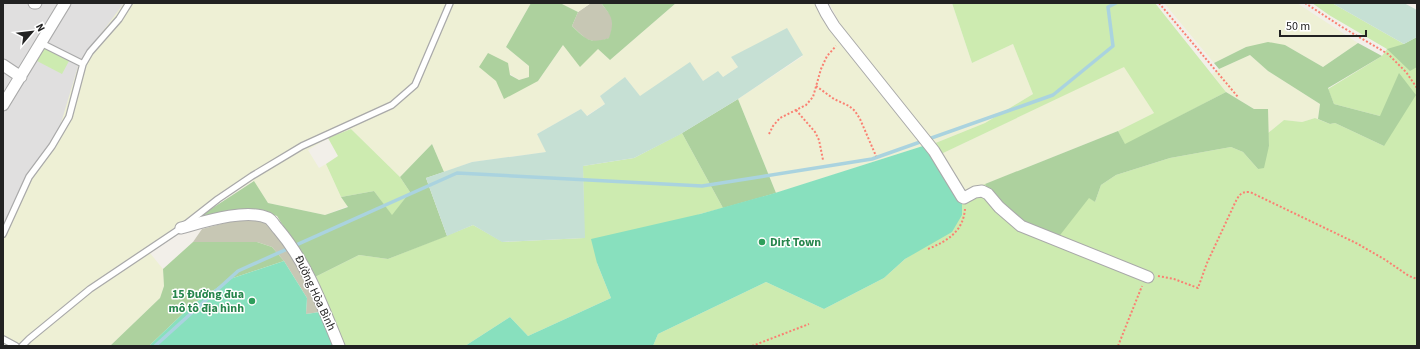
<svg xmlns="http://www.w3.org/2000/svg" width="1420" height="349" font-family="'Source Sans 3',sans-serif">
<rect width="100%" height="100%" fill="#f2efe9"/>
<path fill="#e0dfdf" d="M 3,3 L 129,3 L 3,234 Z"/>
<path fill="#c7c7b4" d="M 591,3 L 601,3 L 612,17 L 612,29 L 610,38 L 597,42 L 586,39 L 572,26 L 578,12 Z
M 240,219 L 266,222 L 293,255 L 320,312 L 306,314 L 307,298 L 284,261 L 272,247 L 257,242 L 193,242 L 202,229 Z"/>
<path fill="#eef0d5" d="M 124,3 L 531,3 L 506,47 L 529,66 L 529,77 L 519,80 L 510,74 L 496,81 L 538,81 L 563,45 L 598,49 L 610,60 L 676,3 L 815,3 L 819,9 L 926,145 L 776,193 L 738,99 L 803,56 L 731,57 L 738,67 L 723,77 L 703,81 L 690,63 L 640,97 L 626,78 L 600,96 L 605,104 L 586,116 L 581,109 L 537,134 L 547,152 L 472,162 L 444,172 L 432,144 L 400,177 L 351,129 L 328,138 L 308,150 L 319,168 L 326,164 L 341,197 L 348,206 L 325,215 L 268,203 L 253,181 L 208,210 L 150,253 L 163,269 L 164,286 L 160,298 L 110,346 L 3,346 L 3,226 L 20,197 L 33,166 L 50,146 L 61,123 L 79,63 Z
M 560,3 L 591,3 L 578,12 Z
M 829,3 L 952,3 L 972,63 L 1013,44 L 1033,94 L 985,123 L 933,144 L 845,33 Z
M 1164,3 L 1297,3 L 1358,43 L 1323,67 L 1285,45 L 1246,47 L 1214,63 Z
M 1250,55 L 1268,71 L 1320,104 L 1318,119 L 1315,118 L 1302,122 L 1284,120 L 1268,133 L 1267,109 L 1254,109 L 1226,92 L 1212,74 L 1219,69 Z
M 1124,66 L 1154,113 L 1118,131 L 963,193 L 939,155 Z"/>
<path fill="#cdebb0" d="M 952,3 L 1155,3 L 1226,92 L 1125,145 L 1118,131 L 1154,113 L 1124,67 L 939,155 L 933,144 L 985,123 L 1033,94 L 1013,44 L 972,63 Z
M 1312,3 L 1332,3 L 1404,44 L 1417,37 L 1417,346 L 653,346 L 658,334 L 766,282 L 824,309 L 884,278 L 905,259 L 926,245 L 958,195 L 985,184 L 992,195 L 1090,198 L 1095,202 L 1101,185 L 1116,175 L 1170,158 L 1231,147 L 1243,152 L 1258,169 L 1269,146 L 1268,133 L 1284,120 L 1302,122 L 1315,118 L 1330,124 L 1335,123 L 1384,146 L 1380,116 L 1334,104 L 1328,89 L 1382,56 L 1387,49 L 1329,15 Z
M 44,48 L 69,61 L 62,74 L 37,61 Z
M 351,129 L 400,177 L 410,192 L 392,216 L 374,191 L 341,197 L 326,164 L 338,156 L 328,138 Z
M 682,133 L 723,208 L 700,214 L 597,263 L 611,298 L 528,336 L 510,317 L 465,346 L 343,346 L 315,277 L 359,255 L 388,259 L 473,225 L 503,242 L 584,238 L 583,166 L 634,158 Z"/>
<path fill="#add19e" d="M 531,3 L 560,3 L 578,12 L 572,26 C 587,40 589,44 609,38 C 615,20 612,17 601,3 L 676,3 L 610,60 L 598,49 L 580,67 L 563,45 L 538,81 L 504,99 L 496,81 L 479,67 L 488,53 L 508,63 L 510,75 L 519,80 L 529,77 L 529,66 L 506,47 Z
M 1417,37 L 1417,67 L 1410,71 L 1387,49 L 1404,44 Z
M 1268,42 L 1285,45 L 1323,67 L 1358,43 L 1382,56 L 1328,88 L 1334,104 L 1380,116 L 1399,73 L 1416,95 L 1384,146 L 1335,123 L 1330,124 L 1318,119 L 1320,104 L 1268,71 L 1250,55 L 1219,69 L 1214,63 L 1246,47 Z
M 1226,92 L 1254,109 L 1268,109 L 1269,146 L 1264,168 L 1258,169 L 1243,152 L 1231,147 L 1170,158 L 1116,175 L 1101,185 L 1095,202 L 1089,198 L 1057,239 L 1027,226 L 992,195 L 985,184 L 1118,131 L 1125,144 Z
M 738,99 L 776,193 L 723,208 L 682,133 Z
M 432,144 L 444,172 L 426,178 L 447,236 L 388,259 L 359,255 L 315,277 L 277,216 L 259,211 L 192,223 L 208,211 L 254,181 L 268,203 L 325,215 L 348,207 L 341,197 L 374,191 L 392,215 L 410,192 L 400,177 Z
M 193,242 L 257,242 L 272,247 L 284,261 L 230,279 L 192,305 L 149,346 L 110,346 L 160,298 L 164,286 L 163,269 Z"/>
<path fill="#c6e0d4" d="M 1332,3 L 1404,3 L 1417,10 L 1417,37 L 1404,44 Z
M 787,28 L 803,55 L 738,99 L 679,135 L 634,158 L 583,166 L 585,238 L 502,242 L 473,225 L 447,236 L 426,178 L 472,162 L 546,152 L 537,134 L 581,109 L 587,116 L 605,104 L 600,96 L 625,77 L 640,96 L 690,62 L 703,81 L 718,71 L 723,77 L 738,67 L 731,57 Z"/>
<path fill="#88e0be" d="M 926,145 L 946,172 L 962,203 L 962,215 L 952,232 L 905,259 L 884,278 L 824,309 L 766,282 L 658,334 L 653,346 L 465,346 L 510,317 L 528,336 L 611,298 L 597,263 L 591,239 L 700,214 L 775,193 Z
M 284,261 L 307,298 L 306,314 L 320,312 L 334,346 L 149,346 L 192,305 L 230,279 Z"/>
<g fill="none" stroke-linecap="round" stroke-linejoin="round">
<path stroke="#aad3df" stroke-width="3.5" d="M 155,346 L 238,271 L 457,173 L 702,186 L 872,159 L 1053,95 L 1113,46 L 1108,7 L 1116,3"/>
<g stroke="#a9a9a9" stroke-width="8">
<path id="service" d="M 41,43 L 83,64
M 3,234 L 29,177 L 52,146 L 69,117 L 83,64 L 90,52 L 119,19 L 129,3
M 3,339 L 16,346
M 22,346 L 29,339 L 90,289 L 181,228 L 218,199 L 252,176 L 302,146 L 392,105 L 415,85 L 450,3"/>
</g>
<g stroke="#a9a9a9" stroke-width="13">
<path id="minor" d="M 34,3 L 36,3
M 821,3 L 826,13 L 834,26 L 934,151 L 962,197 L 964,198 L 975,192 L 982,191 L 988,194 L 999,207 L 1021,226 L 1148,277
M 3,65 L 21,77
M 3,105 L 65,3
M 181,228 C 203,222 246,208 268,218 C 272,220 275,226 278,229 C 307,263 322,305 339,346"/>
</g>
<path stroke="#fa8072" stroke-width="2" stroke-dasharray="2 2" stroke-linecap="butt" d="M 1159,3 L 1238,97
M 1305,3 L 1342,27 L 1388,54 L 1406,72 L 1417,88
M 816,86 L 834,99 L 849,106 L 855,111 L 860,119 L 876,156
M 796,110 L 815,132 L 819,140 L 823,160
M 769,134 L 773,126 L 780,118 L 806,105 L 813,97 L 821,69 L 827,56 L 836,46
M 928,249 C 947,241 963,232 965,209
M 1158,276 L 1174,279 L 1198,288 L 1207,263 L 1234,205 C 1238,197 1240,191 1250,192 L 1356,243 L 1384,259 L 1409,276 L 1417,279
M 752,346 L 809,324
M 1118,346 L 1142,286"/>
<use href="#service" stroke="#fff" stroke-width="5.5"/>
<use href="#minor" stroke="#fff" stroke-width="11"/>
</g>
<g fill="#2e9e5b" stroke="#fff" stroke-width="1.5">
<circle cx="762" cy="242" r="4"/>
<circle cx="252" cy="301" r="4"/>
</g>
<g text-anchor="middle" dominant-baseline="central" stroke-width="3" stroke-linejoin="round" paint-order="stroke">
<g font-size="12" font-weight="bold" fill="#27864d" stroke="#fff" text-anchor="start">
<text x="770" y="242">Dirt Town</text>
<text x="244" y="294" text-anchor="end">15 Đường đua<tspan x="244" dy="14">mô tô địa hình</tspan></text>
</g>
<g font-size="12" fill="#222" stroke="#fff">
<text transform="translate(315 293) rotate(65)">Đường Hòa Bình</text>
</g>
</g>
<rect width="1420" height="349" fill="none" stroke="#222222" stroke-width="8"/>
<g transform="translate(32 32) rotate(62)" stroke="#ffffff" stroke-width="3" paint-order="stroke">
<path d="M0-3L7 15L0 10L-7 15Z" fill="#222222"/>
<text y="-6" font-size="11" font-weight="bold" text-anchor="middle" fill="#222222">N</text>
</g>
<path d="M1280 30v6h86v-6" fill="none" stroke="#222222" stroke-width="2"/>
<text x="1286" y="30" font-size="12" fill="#222222" stroke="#ffffff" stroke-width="3" paint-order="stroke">50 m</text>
</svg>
